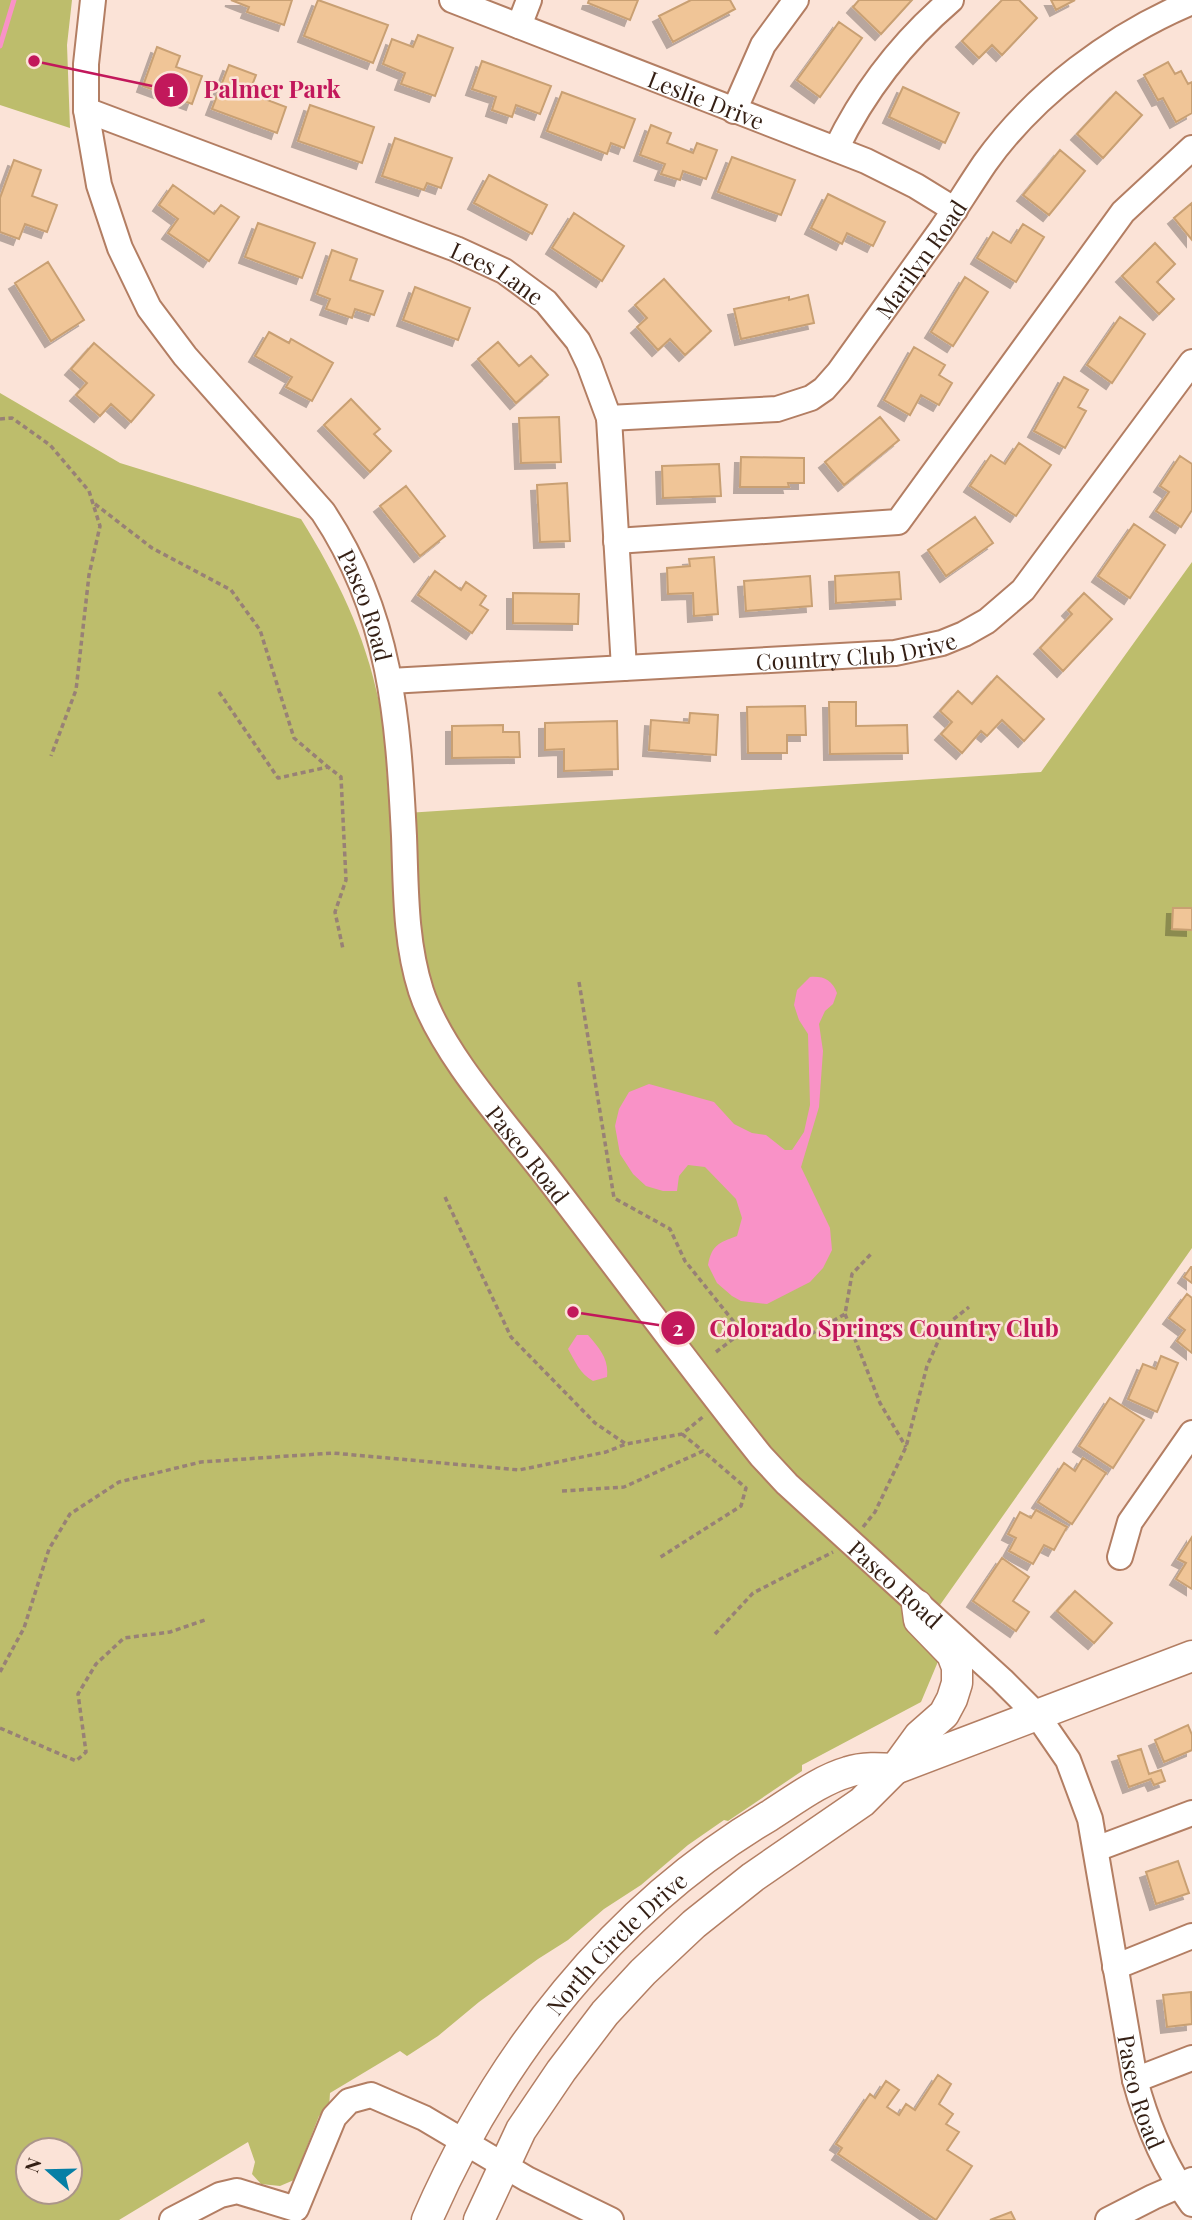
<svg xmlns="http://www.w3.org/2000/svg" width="1192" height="2220" font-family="'Playfair Display',serif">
<defs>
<filter id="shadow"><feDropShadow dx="-6" dy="6" stdDeviation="0" flood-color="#0004"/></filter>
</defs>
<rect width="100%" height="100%" fill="#fbe3d7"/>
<path fill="#bdbd6c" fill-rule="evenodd" d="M 0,0 L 72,0 L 67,45 L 70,128 L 0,105 Z
M 0,393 L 120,463 L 301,519 C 337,577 365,634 379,702 C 387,739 385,777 391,814 L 1041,772 L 1192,562 L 1192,1248 L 940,1605 L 921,1628 L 942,1652 L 921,1702 L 806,1763 L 802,1765 L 802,1771 L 728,1821 L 724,1820 L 688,1845 L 641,1885 L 604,1909 L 568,1940 L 538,1959 L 479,2002 L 438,2036 L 407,2056 L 400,2051 L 330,2093 L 329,2108 L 319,2116 L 294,2180 L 280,2186 L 261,2184 L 252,2174 L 255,2162 L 248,2142 L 119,2220 L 0,2220 ZM 28,2150 L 70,2150 L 70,2192 L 28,2192 Z"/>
<path fill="#f992c7" d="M 810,977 C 824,976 832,980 837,993 L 833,1004 L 825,1011 L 819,1024 L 823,1051 L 819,1107 L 801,1167 L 830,1228 L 832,1250 L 823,1268 L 810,1282 L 767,1304 L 741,1301 L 732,1296 L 717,1283 L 708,1265 C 712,1245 718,1243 737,1236 L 742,1218 L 736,1199 L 705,1167 L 688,1165 L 679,1176 L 677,1191 L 663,1191 L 646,1186 L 633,1174 L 620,1154 L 615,1126 L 619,1109 L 629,1092 L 649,1084 L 714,1102 L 734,1124 L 752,1133 L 766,1135 L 785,1150 L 792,1150 L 804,1132 L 810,1105 L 808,1034 L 799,1020 L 794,1005 L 797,990 Z
M 577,1335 L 588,1335 C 600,1349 609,1359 607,1377 L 593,1381 C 580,1374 575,1361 568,1349 Z"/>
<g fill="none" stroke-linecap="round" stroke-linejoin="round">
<path stroke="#f992c7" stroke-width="5" d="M 0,46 L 14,0"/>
</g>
<path fill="#f0c597" stroke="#c9a073" stroke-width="2" filter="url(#shadow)" d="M 231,0 L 292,0 L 284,25 L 247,12 L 249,7 Z
M 318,0 L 388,25 L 373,63 L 304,36 Z
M 589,0 L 638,0 L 630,20 L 588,3 Z
M 691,0 L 730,0 L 735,9 L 673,42 L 659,16 Z
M 859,0 L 912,0 L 881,34 L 853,7 Z
M 1002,0 L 1019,0 L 1037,18 L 1002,55 L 992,45 L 979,58 L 962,41 Z
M 1051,0 L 1075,0 L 1056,10 Z
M 839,22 L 862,38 L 820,97 L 797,80 Z
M 418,35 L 453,48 L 435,96 L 401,84 L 405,73 L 383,64 L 392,39 L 413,47 Z
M 157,47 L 180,56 L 176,67 L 202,76 L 192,104 L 143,86 Z
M 482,61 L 551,86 L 540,114 L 516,105 L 512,117 L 492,110 L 496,97 L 472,89 Z
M 1168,62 L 1175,74 L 1181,71 L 1188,84 L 1192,82 L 1192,113 L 1176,122 L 1163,98 L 1158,100 L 1144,75 Z
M 229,65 L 256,75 L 249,93 L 286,107 L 277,133 L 212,109 Z
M 903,87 L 959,113 L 945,143 L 889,117 Z
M 562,92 L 635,119 L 624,148 L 611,143 L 607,154 L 547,131 Z
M 1116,92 L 1142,115 L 1103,158 L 1077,134 Z
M 310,105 L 374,127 L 362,163 L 298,141 Z
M 651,125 L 671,133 L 667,143 L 693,153 L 697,143 L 717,150 L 706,179 L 683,171 L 680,180 L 661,174 L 665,164 L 640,155 Z
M 395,138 L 452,158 L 441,188 L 427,183 L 424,190 L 382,176 Z
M 1060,150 L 1085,171 L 1049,215 L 1023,195 Z
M 732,157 L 795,180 L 781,215 L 718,192 Z
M 14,160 L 41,170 L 32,196 L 57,205 L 47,232 L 25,224 L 19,239 L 0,232 L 0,198 Z
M 489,175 L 547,205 L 532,234 L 474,203 Z
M 173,185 L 214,214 L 221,205 L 239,217 L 209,261 L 168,233 L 178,219 L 159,205 Z
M 828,194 L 885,222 L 873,246 L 847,233 L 842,244 L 811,228 Z
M 1192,203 L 1192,240 L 1174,218 Z
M 574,213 L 624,246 L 602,281 L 552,248 Z
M 258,223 L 315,243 L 302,278 L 245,257 Z
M 1023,224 L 1044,237 L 1016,282 L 977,258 L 993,232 L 1011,243 Z
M 1155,243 L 1175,264 L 1157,282 L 1174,299 L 1159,314 L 1122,276 Z
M 332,250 L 357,259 L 350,280 L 383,291 L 374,315 L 355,309 L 352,318 L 326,309 L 330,299 L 317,294 Z
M 48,262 L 84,320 L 51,341 L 15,283 Z
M 965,277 L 988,292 L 953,346 L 931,332 Z
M 664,279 L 711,331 L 685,355 L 670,339 L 658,350 L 637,327 L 647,318 L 635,305 Z
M 415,287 L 470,308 L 458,340 L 403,320 Z
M 808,295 L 814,323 L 741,339 L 734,309 L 789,297 L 789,300 Z
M 1120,317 L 1145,334 L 1112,383 L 1087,365 Z
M 269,332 L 289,343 L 291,339 L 333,363 L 312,401 L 286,387 L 292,377 L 255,356 Z
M 498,342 L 519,366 L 531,356 L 548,375 L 516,403 L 478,359 Z
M 94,343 L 154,395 L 131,422 L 111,404 L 100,416 L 76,395 L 87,383 L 71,369 Z
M 914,347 L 945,365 L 939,375 L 952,383 L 939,405 L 921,395 L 910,415 L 884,400 Z
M 1064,377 L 1088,390 L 1078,407 L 1086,411 L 1065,448 L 1034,431 Z
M 351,399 L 380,429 L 374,434 L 391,451 L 370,472 L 324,425 Z
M 559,417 L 561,462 L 521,463 L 519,418 Z
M 880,417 L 899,440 L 844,485 L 825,462 Z
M 1019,443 L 1051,465 L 1016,516 L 970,486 L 991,455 L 1005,464 Z
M 1180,456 L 1192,464 L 1192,510 L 1181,527 L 1156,511 L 1169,492 L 1160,486 Z
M 741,457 L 804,458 L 804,483 L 788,483 L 789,487 L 740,487 Z
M 719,464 L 721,496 L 663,498 L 662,466 Z
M 567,483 L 570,541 L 540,542 L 537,485 Z
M 406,486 L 445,536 L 420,556 L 380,506 Z
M 975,517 L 993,543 L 946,576 L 928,550 Z
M 1134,524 L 1165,545 L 1130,598 L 1098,576 Z
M 714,557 L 718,614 L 694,616 L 693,593 L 668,594 L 667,568 L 690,566 L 689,559 Z
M 435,571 L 461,590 L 466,582 L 486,596 L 480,605 L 488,610 L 472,633 L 418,595 Z
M 899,572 L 901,599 L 836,603 L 835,576 Z
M 810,576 L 812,606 L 746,611 L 744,581 Z
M 513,593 L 579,594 L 578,624 L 513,623 Z
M 1084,593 L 1112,619 L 1063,671 L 1040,648 L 1072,614 L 1068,610 Z
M 997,676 L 1044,719 L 1024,741 L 1002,720 L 987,736 L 981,731 L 962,753 L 941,734 L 952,722 L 940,711 L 958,691 L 972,704 Z
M 829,702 L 856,702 L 856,726 L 907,725 L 908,753 L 830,754 Z
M 805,706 L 806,735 L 787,735 L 787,753 L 748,753 L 747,707 Z
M 690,713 L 718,715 L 716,755 L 649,750 L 651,720 L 689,723 Z
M 617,721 L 618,769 L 564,771 L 564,749 L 545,750 L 545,723 Z
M 503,725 L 503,732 L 519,732 L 520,757 L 452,758 L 452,726 Z
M 1173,908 L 1192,908 L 1192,930 L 1172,929 Z
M 1191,1267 L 1192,1267 L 1192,1283 L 1184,1277 Z
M 1187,1294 L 1192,1298 L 1192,1353 L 1177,1341 L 1185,1330 L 1169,1318 Z
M 1161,1356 L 1178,1363 L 1157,1412 L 1128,1399 L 1143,1364 L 1156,1369 Z
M 1110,1398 L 1144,1420 L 1113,1468 L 1079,1446 Z
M 1083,1458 L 1106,1473 L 1072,1524 L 1038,1502 L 1064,1463 L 1075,1471 Z
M 1036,1510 L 1067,1527 L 1054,1550 L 1044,1545 L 1033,1564 L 1009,1551 L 1016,1538 L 1008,1534 L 1020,1512 L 1031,1518 Z
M 1192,1537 L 1192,1589 L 1176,1579 L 1186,1563 L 1178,1559 Z
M 1002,1558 L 1029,1577 L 1013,1601 L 1029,1612 L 1016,1631 L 973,1601 Z
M 1075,1591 L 1112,1623 L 1094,1643 L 1057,1611 Z
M 1188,1725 L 1192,1735 L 1192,1750 L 1164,1762 L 1155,1740 Z
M 1141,1749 L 1149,1774 L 1161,1770 L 1165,1781 L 1154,1785 L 1151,1779 L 1129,1787 L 1118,1756 Z
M 1178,1861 L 1189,1893 L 1156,1904 L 1146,1872 Z
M 1191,1992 L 1192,2024 L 1167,2027 L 1163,1995 Z
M 938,2075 L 951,2084 L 939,2104 L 953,2114 L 946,2124 L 959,2132 L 947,2150 L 972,2166 L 936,2220 L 838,2154 L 842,2148 L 836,2144 L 870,2094 L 875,2098 L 886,2081 L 899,2090 L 887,2107 L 899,2115 L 906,2104 L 915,2110 Z
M 1011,2212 L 1015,2220 L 990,2220 Z"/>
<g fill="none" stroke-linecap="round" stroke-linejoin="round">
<g stroke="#b37e63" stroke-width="28">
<g id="minor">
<path id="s1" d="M 93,0 L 86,64 L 86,110 L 99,185 L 120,248 L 149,308 L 185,356 L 323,512 C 391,614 398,718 404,836 C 406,888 405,941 421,991 C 442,1055 510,1128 551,1182 C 621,1273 689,1366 761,1456 L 787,1484 L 1002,1680 L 1037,1715 L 1068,1760 L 1090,1819 L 1135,2080 C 1147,2125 1164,2166 1192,2204"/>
<path id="s2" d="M 452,0 L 866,161 L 916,186 L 955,210"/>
<path d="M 519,26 L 529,0"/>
<path id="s3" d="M 86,110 L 456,249 L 504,271 L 546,302 L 578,341 L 589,364 L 609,418 L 624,668"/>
<path d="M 734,111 L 763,45 L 796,0"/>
<path d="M 836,149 C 864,91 902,42 951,0"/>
<path id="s4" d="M 609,418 L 777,409 L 811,398 L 824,389 L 839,372 C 873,325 907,277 941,230 C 956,208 970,185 985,163 C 1035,93 1113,35 1192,2"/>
<path d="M 616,541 L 898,522 L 1123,212 L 1192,148"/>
<path id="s5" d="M 390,681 L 895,653 L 942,643 L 964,634 L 987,621 L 1023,590 L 1192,362"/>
<path d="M 1120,1557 L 1130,1522 L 1192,1433"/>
<path d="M 1096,1849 L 1192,1813"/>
<path d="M 1115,1967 L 1192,1936"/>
<path d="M 1135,2080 L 1192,2058"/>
<path d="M 172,2220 L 220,2195 L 237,2191 L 296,2209 L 334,2117 L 349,2101 L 371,2095 L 424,2118 L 527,2179 L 611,2220"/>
<path d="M 1108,2220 L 1153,2197 L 1192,2180"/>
</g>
</g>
<g stroke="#b37e63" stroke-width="33">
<g id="major">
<path id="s6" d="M 427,2220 C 498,2056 614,1908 769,1816 C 793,1801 820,1780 848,1772 C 863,1767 879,1768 895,1769 L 1192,1656"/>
<path d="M 479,2220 L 521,2130 L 561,2071 L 605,2013 L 643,1972 L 694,1924 L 753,1877 L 862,1802 L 895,1769 L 919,1736 L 944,1714 L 952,1699 L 957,1683 L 957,1667 L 952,1654 L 919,1620 L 917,1605"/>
</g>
</g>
<path stroke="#988176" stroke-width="3.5" stroke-dasharray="5 3.5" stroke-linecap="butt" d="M 0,419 L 12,418 L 50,445 L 89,491 L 100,526 L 89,575 L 76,690 L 51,756
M 95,504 L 152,548 L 231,590 L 260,630 L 294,738 L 328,767
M 219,692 L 278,778 L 328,767 L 341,777 L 346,880 L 335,912 L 343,949
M 579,982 L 614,1198 L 670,1229 L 685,1261 L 742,1332
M 445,1197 L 511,1337 L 595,1423 L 626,1444
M 845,1314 L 880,1403 L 906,1447
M 716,1352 L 742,1332 L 809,1335 L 845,1314 L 852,1274 L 871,1254
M 682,1434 L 703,1451
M 562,1491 L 624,1487 L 703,1451 L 746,1488 L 741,1506 L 659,1558
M 863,1527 L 875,1512 L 906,1447 L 927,1366 L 945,1326 L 969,1307
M 715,1634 L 753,1593 L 833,1552
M 0,1672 L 24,1628 L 49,1549 L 70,1514 L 119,1482 L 201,1462 L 333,1453 L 519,1470 L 606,1452 L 626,1444 L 682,1434 L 704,1416
M 0,1728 L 76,1761 L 86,1752 L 78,1694 L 96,1664 L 124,1638 L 170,1632 L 205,1620"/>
<use href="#minor" stroke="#fff" stroke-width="24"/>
<use href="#major" stroke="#fff" stroke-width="30"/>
</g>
<g text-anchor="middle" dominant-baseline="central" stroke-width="5" stroke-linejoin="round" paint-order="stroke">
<g font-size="23" fill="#341f14" stroke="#fbe3d7">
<text stroke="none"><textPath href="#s2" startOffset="273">Leslie Drive</textPath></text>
<text stroke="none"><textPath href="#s4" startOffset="382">Marilyn Road</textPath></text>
<text stroke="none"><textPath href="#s3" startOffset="443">Lees Lane</textPath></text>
<text stroke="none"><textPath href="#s1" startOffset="691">Paseo Road</textPath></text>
<text stroke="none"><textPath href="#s5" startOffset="467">Country Club Drive</textPath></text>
<text stroke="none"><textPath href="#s1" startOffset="1279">Paseo Road</textPath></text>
<text stroke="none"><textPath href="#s1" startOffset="1846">Paseo Road</textPath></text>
<text stroke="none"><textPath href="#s6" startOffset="338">North Circle Drive</textPath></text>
<text stroke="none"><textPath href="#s1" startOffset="2434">Paseo Road</textPath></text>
</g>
</g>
<path fill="none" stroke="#c2185b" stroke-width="2.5" d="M34 61L171 90M573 1312L678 1328"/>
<g fill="#c2185b" stroke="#fbe3d7" stroke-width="2.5">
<circle cx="34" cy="61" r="7"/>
<circle cx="573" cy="1312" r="7"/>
<circle cx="171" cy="90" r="18"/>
<circle cx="678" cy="1328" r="18"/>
</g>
<g font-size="21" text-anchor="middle" font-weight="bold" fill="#fff">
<text x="171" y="97">1</text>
<text x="678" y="1336">2</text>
</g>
<g font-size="24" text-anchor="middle" font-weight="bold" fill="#c2185b" stroke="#fbe3d7" stroke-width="5" stroke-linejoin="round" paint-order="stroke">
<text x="272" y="98">Palmer Park</text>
<text x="884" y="1337">Colorado Springs Country Club</text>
</g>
<g transform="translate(49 2171) rotate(290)"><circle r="33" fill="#fbe3d7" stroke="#ab9589" stroke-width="2"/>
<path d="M0-5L12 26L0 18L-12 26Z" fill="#067fa5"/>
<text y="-10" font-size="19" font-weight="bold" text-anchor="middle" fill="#341f14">N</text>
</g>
</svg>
